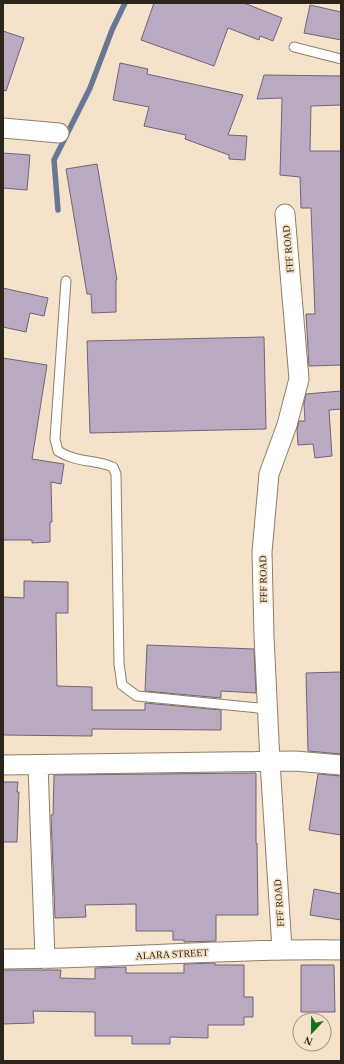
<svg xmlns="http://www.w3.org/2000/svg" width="344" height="1064" font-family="Georgia,serif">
<rect width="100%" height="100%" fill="#f5e2ca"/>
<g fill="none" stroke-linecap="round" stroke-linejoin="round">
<path stroke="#687894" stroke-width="5.5" d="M 58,210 L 54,160 L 90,88 L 112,30 L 125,3"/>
</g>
<path fill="#b9a9c1" stroke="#726379" d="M 154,3 L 244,3 L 282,18 L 273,41 L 260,36 L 259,40 L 228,28 L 214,66 L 141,40 Z
M 310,5 L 341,12 L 341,40 L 304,33 Z
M 3,31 L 24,38 L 6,91 L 3,90 Z
M 120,63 L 148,69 L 147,74 L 243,95 L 228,135 L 247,136 L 245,160 L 229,159 L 229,155 L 185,139 L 186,135 L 144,126 L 149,107 L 113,100 Z
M 264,75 L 341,76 L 341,105 L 311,106 L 310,151 L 341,151 L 341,365 L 309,366 L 306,314 L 315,314 L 311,208 L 301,208 L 300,177 L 280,175 L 282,98 L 257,99 Z
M 3,153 L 30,155 L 27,190 L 3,188 Z
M 97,164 L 117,280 L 116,280 L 116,312 L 92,313 L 91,294 L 87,294 L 66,169 Z
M 3,288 L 48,298 L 44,316 L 30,313 L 26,332 L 3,327 Z
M 264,337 L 266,429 L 90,433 L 87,341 Z
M 3,358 L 47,365 L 32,459 L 64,464 L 61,484 L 51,482 L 52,522 L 50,522 L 50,542 L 32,543 L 32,540 L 3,540 Z
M 341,391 L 341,409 L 329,410 L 332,456 L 315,458 L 313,444 L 298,445 L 297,430 L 299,421 L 305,421 L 304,404 L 306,394 Z
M 24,581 L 68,582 L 68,613 L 56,613 L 57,686 L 92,687 L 92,710 L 145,710 L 145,703 L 221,710 L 221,730 L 92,729 L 92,736 L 3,735 L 3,597 L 24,598 Z
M 147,645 L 254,649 L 256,693 L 221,691 L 221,698 L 145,691 Z
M 341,672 L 341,754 L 308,751 L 306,673 Z
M 256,773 L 256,843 L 257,843 L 258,915 L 216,915 L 216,941 L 184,942 L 184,940 L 173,940 L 173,931 L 136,931 L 136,904 L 85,905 L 86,917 L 55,918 L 51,815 L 53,815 L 54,775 Z
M 318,774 L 341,776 L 341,835 L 309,830 Z
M 3,782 L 18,782 L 17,792 L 19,792 L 17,842 L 3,842 Z
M 314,889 L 341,894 L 341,920 L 310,915 Z
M 215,963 L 215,965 L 244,965 L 244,997 L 253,997 L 253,1017 L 244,1017 L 244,1025 L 208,1025 L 208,1038 L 170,1037 L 170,1044 L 132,1044 L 132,1036 L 95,1036 L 95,1012 L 33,1011 L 34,1023 L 3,1024 L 3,970 L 61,970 L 60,978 L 95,979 L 95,968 L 126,967 L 126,973 L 184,973 L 184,964 Z
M 301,965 L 334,965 L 335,1012 L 301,1012 Z"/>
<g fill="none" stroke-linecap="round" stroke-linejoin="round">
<g stroke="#8f7e68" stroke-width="11">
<path id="lane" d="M 294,47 L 341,59
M 66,281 L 55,439 L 58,451 C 77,463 93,459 113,467 L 116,474 L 119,664 L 122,685 L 137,696 L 268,709"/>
</g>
<g stroke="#8f7e68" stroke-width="21">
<path id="street" d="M 3,128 L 59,133
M 3,765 L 295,761 L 341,765
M 38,765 L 45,959
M 282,949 L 270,762 L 264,636 L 262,552 L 269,474 L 287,425 L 299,379 L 285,214
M 3,959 C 116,959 228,948 341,950"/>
</g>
<use href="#lane" stroke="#fff" stroke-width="9"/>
<use href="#street" stroke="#fff" stroke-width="19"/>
</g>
<g text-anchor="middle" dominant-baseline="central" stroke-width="3.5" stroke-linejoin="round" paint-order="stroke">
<g font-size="10" fill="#2c251c" stroke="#f5e2ca">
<text transform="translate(288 249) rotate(-95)">FFF ROAD</text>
<text transform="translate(263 579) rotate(-91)">FFF ROAD</text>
<text transform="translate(279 903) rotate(-94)">FFF ROAD</text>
<text transform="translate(172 954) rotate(-3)">ALARA STREET</text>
</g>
</g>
<rect width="344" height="1064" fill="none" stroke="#2c251c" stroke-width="8"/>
<g transform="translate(312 1032) rotate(202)"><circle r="19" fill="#f5e2ca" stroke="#a59684"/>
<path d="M0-3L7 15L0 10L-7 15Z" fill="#14701c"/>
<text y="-6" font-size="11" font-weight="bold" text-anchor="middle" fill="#2c251c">N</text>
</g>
</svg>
